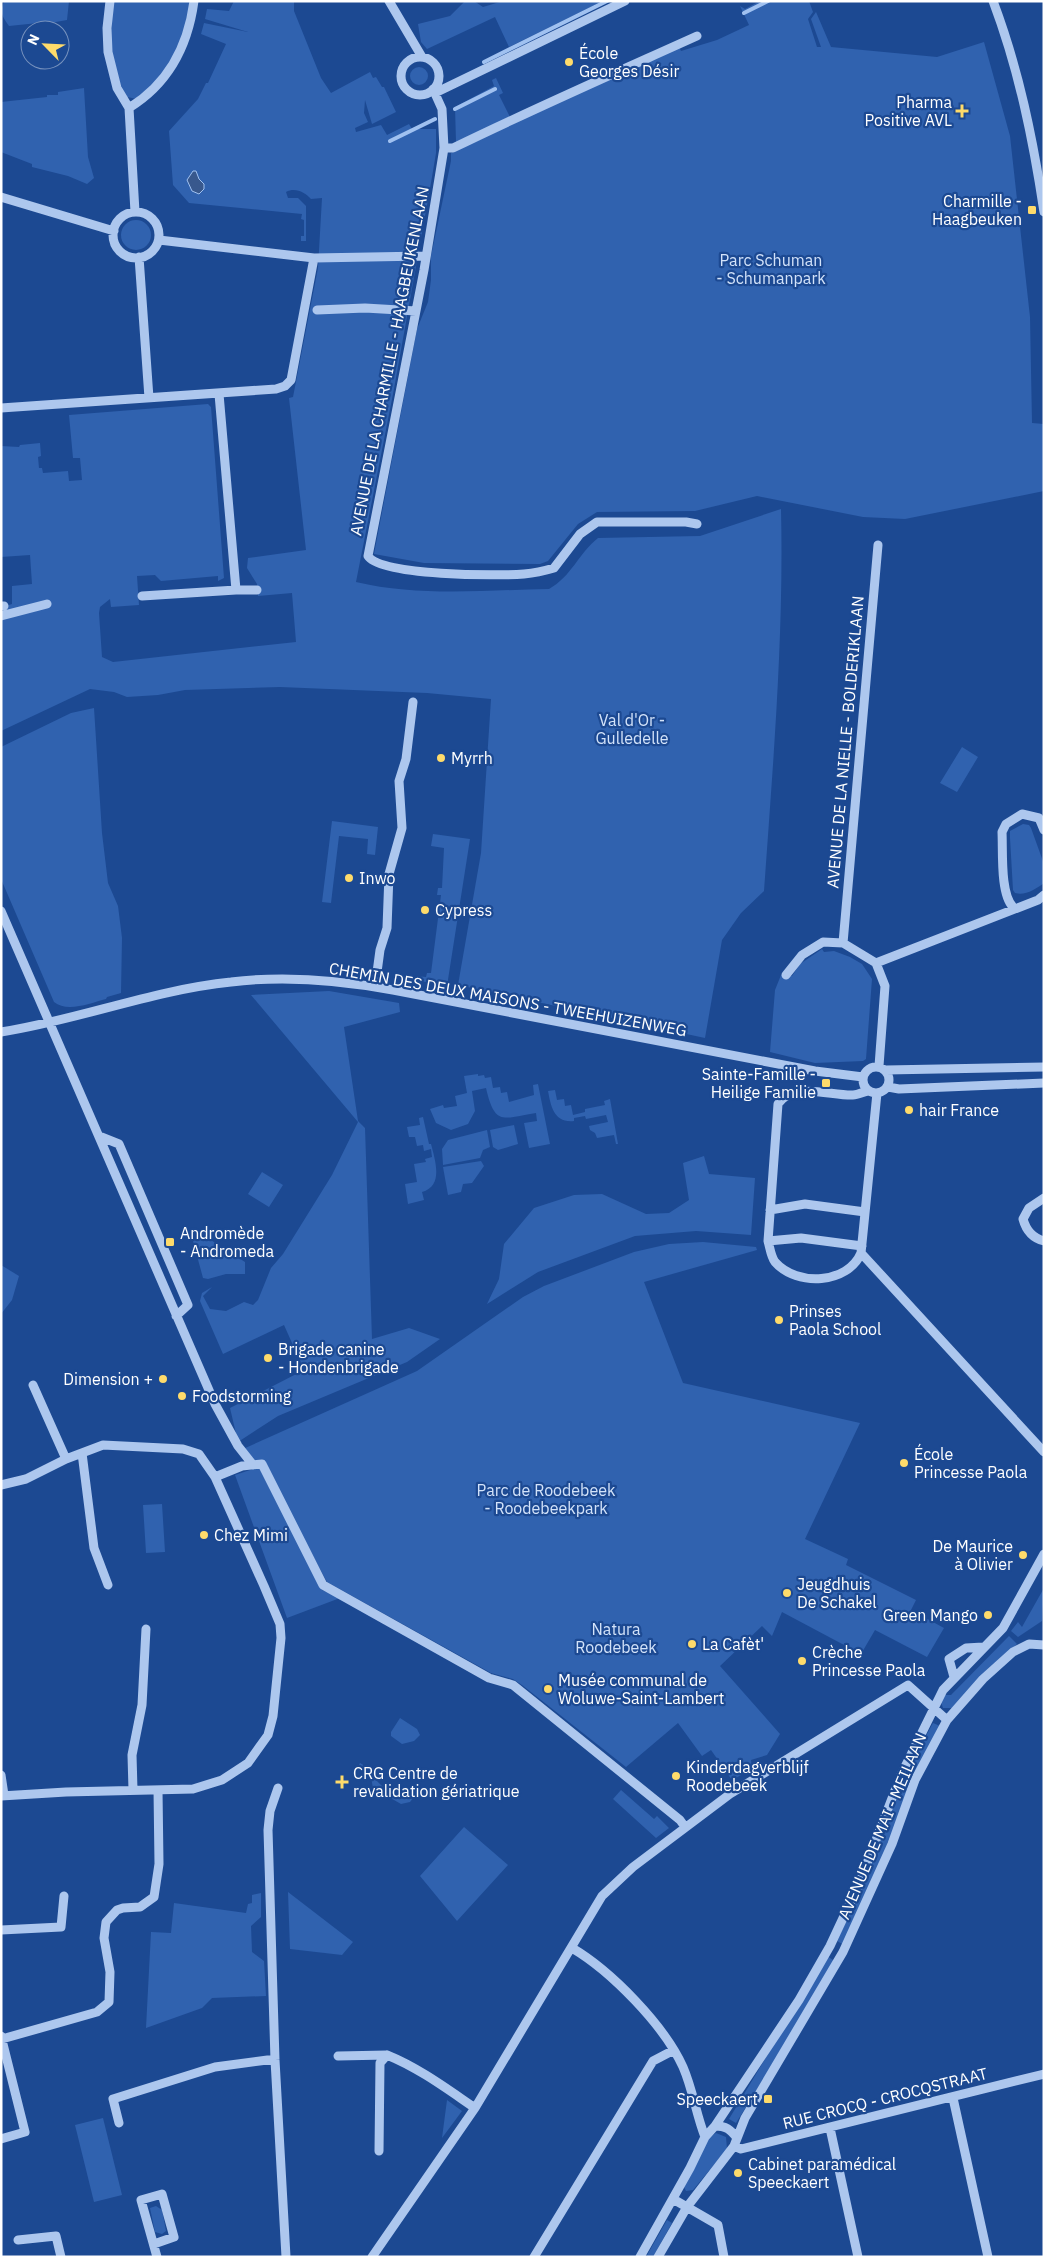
<svg xmlns="http://www.w3.org/2000/svg" width="1045" height="2258" font-family="'IBM Plex Sans',sans-serif">
<rect width="100%" height="100%" fill="#1c4992"/>
<path fill="#3062af" d="M 4,1 L 69,1 L 67,20 L 39,25 L 38,23 L 9,26 C 1,15 0,12 4,1 Z
M 113,1 L 191,1 L 182,39 L 165,72 L 137,99 L 127,97 C 107,73 111,30 113,1 Z
M 234,1 L 294,1 L 294,11 L 321,78 L 331,93 L 370,72 L 373,78 L 376,77 L 382,87 L 384,87 L 396,112 L 372,124 L 365,100 L 364,113 L 368,122 L 355,128 L 356,132 L 381,125 L 387,135 L 409,124 L 412,129 L 436,129 L 436,153 L 432,177 L 394,389 L 356,582 C 419,597 485,590 549,589 C 571,577 579,553 598,538 L 700,536 L 781,509 C 784,636 773,764 764,891 L 741,913 L 722,940 L 705,1038 L 458,985 L 481,853 L 491,699 L 427,693 L 280,687 L 185,690 L 158,695 L 127,697 L 114,692 L 90,689 L 1,731 L 1,619 L 7,613 L 6,606 L 12,604 L 12,586 L 32,584 L 30,555 L 1,557 L 1,446 L 19,447 L 20,445 L 40,443 L 41,456 L 38,457 L 39,468 L 42,468 L 43,473 L 68,471 L 69,481 L 82,480 L 80,458 L 73,458 L 69,415 L 208,404 L 211,407 L 224,578 L 218,581 L 218,576 L 161,581 L 155,575 L 137,576 L 139,605 L 111,607 L 110,599 L 100,607 L 99,613 L 102,657 L 113,662 L 296,642 L 292,593 L 258,596 L 257,584 L 247,568 L 248,558 L 306,550 L 289,398 L 293,397 L 318,268 L 322,198 L 311,199 C 305,192 295,187 286,192 L 288,198 L 298,198 L 306,206 L 306,241 L 301,241 L 301,236 L 304,236 L 304,220 L 301,219 L 302,214 L 189,203 L 173,185 L 169,131 L 198,99 L 206,83 L 208,83 L 226,44 L 201,34 L 204,23 L 248,32 L 205,19 L 207,9 L 229,11 Z
M 465,1 L 474,1 L 483,7 L 503,1 L 603,1 L 509,47 L 495,17 L 427,49 L 421,42 L 418,24 L 450,16 Z
M 760,1 L 809,1 L 813,12 L 808,19 L 817,47 L 821,47 L 811,19 L 816,12 L 831,47 L 937,57 L 984,42 L 1010,136 L 1030,317 L 1032,423 L 1044,424 L 1044,491 L 905,519 L 863,517 L 757,496 L 695,511 L 597,512 L 578,524 L 548,561 L 540,564 L 424,563 L 374,554 L 417,329 L 428,302 L 431,280 L 431,256 L 451,161 L 451,153 L 678,45 L 681,51 L 717,40 L 749,25 L 740,6 L 745,9 Z
M410 76a9 9 0 1 1 18 0a9 9 0 1 1-18 0Z
M 496,78 L 503,93 L 499,95 L 510,117 L 456,142 L 455,107 L 494,86 L 492,80 Z
M 84,88 L 88,157 L 94,178 L 87,184 L 68,176 L 32,167 L 32,164 L 1,152 L 1,102 L 47,97 L 47,95 L 58,95 L 58,92 Z
M121 235a15 15 0 1 1 30 0a15 15 0 1 1-30 0Z
M 94,708 L 102,833 L 108,883 L 118,906 L 122,938 L 121,993 L 107,997 L 106,999 C 91,1003 67,1013 54,1002 L 1,879 L 1,747 L 71,713 Z
M 962,747 L 978,757 L 957,792 L 940,783 Z
M 332,821 L 378,827 L 375,855 L 367,854 L 368,839 L 339,836 L 331,903 L 322,902 Z
M 1023,824 L 1029,825 L 1031,828 L 1044,864 L 1044,883 C 1036,889 1025,896 1015,893 L 1013,890 L 1010,838 L 1010,831 Z
M 433,834 L 470,839 L 447,986 L 415,980 L 415,976 L 426,977 L 427,973 L 431,973 L 441,895 L 437,895 L 438,888 L 442,888 L 444,848 L 431,846 Z
M 822,949 L 824,952 L 834,951 L 850,957 L 862,964 L 872,979 L 866,1059 L 863,1061 L 815,1063 L 770,1052 L 775,990 L 781,975 L 792,976 L 800,964 Z
M 329,991 L 399,1003 L 400,1012 L 344,1027 L 358,1121 L 365,1128 L 372,1339 L 409,1328 L 440,1339 L 407,1362 L 278,1416 L 238,1442 L 230,1408 L 304,1370 L 284,1325 L 223,1354 L 200,1301 L 202,1293 L 212,1287 L 203,1296 L 210,1309 L 226,1311 L 244,1302 L 253,1305 L 258,1300 L 271,1268 L 283,1254 L 332,1175 L 358,1122 L 251,995 Z
M 478,1074 L 478,1076 L 484,1075 L 485,1078 L 491,1077 L 493,1088 L 500,1087 L 501,1093 L 507,1092 L 509,1102 L 534,1095 L 533,1085 L 538,1084 L 550,1144 L 529,1148 L 524,1123 L 537,1121 L 536,1113 C 503,1118 495,1127 486,1088 L 472,1091 L 475,1111 L 468,1124 L 451,1130 L 436,1123 L 430,1109 L 443,1105 L 444,1108 L 457,1106 L 455,1096 L 467,1093 L 464,1076 Z
M 555,1090 L 557,1100 L 564,1099 L 565,1106 L 571,1105 L 573,1115 L 585,1112 L 585,1109 L 605,1105 L 604,1101 L 610,1099 L 618,1144 L 616,1144 L 614,1135 L 597,1138 L 595,1133 L 590,1130 L 589,1126 L 608,1122 L 606,1115 L 586,1119 L 585,1116 L 574,1118 L 574,1121 C 554,1123 551,1107 548,1091 Z
M 423,1117 L 429,1144 L 431,1144 C 435,1160 444,1186 422,1192 L 424,1200 L 408,1204 L 405,1184 L 417,1182 L 414,1164 L 426,1162 L 425,1159 L 432,1157 L 431,1149 L 424,1151 L 423,1145 L 417,1146 L 415,1137 L 409,1137 L 407,1127 L 420,1125 L 419,1118 Z
M 514,1125 L 518,1144 L 498,1150 L 493,1147 L 490,1130 Z
M 487,1130 L 490,1147 L 483,1150 L 480,1158 L 443,1165 L 442,1149 L 448,1140 Z
M 704,1156 L 709,1174 L 755,1178 L 751,1235 L 696,1231 L 635,1236 L 538,1272 L 487,1304 L 499,1279 L 504,1244 L 534,1208 L 574,1195 L 602,1194 L 646,1214 L 669,1213 L 689,1200 L 683,1163 Z
M 481,1161 L 484,1166 L 472,1183 L 463,1184 L 461,1192 L 448,1195 L 443,1167 Z
M 262,1172 L 283,1185 L 269,1207 L 248,1194 Z
M 203,1235 L 245,1262 L 245,1274 L 226,1274 L 208,1279 L 203,1278 L 193,1241 Z
M 703,1242 L 756,1247 L 757,1250 L 644,1282 L 683,1383 L 860,1423 L 805,1539 L 848,1559 L 846,1565 L 916,1600 L 911,1610 L 944,1628 L 927,1657 L 875,1630 L 861,1654 L 782,1612 L 772,1636 L 762,1626 L 720,1666 L 780,1734 L 767,1755 L 751,1760 L 752,1769 L 732,1780 L 711,1750 L 702,1756 L 678,1723 L 626,1767 L 522,1685 L 513,1679 L 491,1673 L 327,1582 L 263,1463 L 253,1462 L 243,1449 L 417,1371 L 523,1297 L 544,1286 L 634,1252 L 669,1244 Z
M 1,1265 L 19,1276 L 12,1300 L 1,1314 Z
M 259,1467 L 322,1590 L 340,1598 L 287,1618 L 235,1475 Z
M 162,1504 L 165,1552 L 146,1553 L 143,1505 Z
M 1044,1588 L 1042,1621 L 1018,1637 L 1011,1631 L 1018,1622 L 1022,1627 Z
M 1009,1636 L 1017,1644 L 989,1668 L 952,1708 L 943,1708 L 941,1702 L 944,1695 L 951,1695 Z
M 400,1718 L 417,1729 L 420,1735 L 414,1741 L 402,1744 L 391,1736 L 391,1732 Z
M 933,1723 L 940,1726 L 844,1945 L 837,1941 C 872,1870 894,1792 933,1723 Z
M 360,1763 L 373,1771 L 377,1781 L 384,1788 L 398,1793 L 409,1790 L 416,1794 L 410,1802 L 401,1804 L 373,1788 L 371,1777 L 358,1767 Z
M 621,1790 L 654,1819 L 657,1816 L 669,1828 L 656,1838 L 613,1799 Z
M 464,1827 L 508,1865 L 457,1921 L 420,1876 Z
M 288,1892 L 353,1942 L 342,1955 L 290,1949 Z
M 261,1893 L 261,1917 L 251,1926 L 252,1952 L 264,1961 L 266,1996 L 212,1998 L 202,2008 L 146,2028 L 151,1932 L 171,1933 L 174,1903 L 246,1913 L 248,1904 L 252,1903 L 252,1895 Z
M 827,1956 L 836,1962 L 736,2123 L 729,2119 Z
M 447,2100 L 462,2111 L 442,2138 Z
M 103,2118 L 122,2195 L 94,2202 L 75,2125 Z
M 716,2133 L 726,2137 L 727,2149 L 693,2190 L 686,2191 L 684,2187 L 708,2138 Z
M 156,2206 L 162,2210 L 166,2231 L 162,2234 L 155,2232 L 150,2208 Z
M 667,2220 L 672,2223 L 653,2257 L 646,2257 Z"/>
<path fill="#38588d" stroke="#a0c1f0" d="M 193,171 L 196,171 L 199,179 L 204,184 L 204,189 L 199,194 L 192,191 L 187,180 Z"/>
<g fill="none" stroke-linecap="round" stroke-linejoin="round">
<path stroke="#a0c1f0" stroke-width="4" d="M 744,13 L 768,1
M 484,62 L 607,1
M 455,109 L 495,89
M 390,141 L 435,119"/>
<path stroke="#adc7ee" stroke-width="9" d="M 110,1 L 107,28 L 108,52 L 117,88 L 129,108 L 135,212
M 389,1 L 422,57
M 993,1 C 1019,70 1033,139 1044,212
M401 76a19 19 0 1 1 38 0a19 19 0 1 1-38 0Z
M 433,89 L 442,109 L 444,148 L 424,270 L 368,556 C 380,576 499,576 524,574 C 535,573 544,571 554,568 L 580,534 L 597,522 L 686,522 L 697,524
M 435,93 L 625,1
M 129,108 C 168,84 188,46 194,1
M 444,148 L 453,148 C 533,109 615,73 697,36
M 1,197 L 114,231
M113 235a23 23 0 1 1 46 0a23 23 0 1 1-46 0Z
M 159,240 L 314,258 L 425,256
M 139,257 L 149,398
M 317,310 L 365,308 L 416,311
M 1,408 L 276,389 L 285,386 L 291,380 L 314,258
M 236,590 L 257,590
M 142,596 L 236,590 L 219,394
M 1,606 L 4,606
M 1,616 L 47,604
M 1013,907 C 1000,894 1003,851 1002,832 L 1006,824 L 1022,814 L 1039,818 L 1044,830
M 1,911 L 215,1404 L 238,1446 L 253,1465
M 843,943 L 878,545
M 876,963 L 1038,900 L 1044,895
M 786,975 L 802,955 L 823,942 L 843,943 L 876,963 L 885,986 L 879,1066
M 375,987 L 380,950 L 387,928 L 389,874 L 402,828 L 399,781 L 406,759 L 413,702
M 1,1032 C 78,1020 153,990 231,982 C 286,975 339,980 393,990 L 815,1071 L 863,1077
M863 1080a13 13 0 1 1 26 0a13 13 0 1 1-26 0Z
M 886,1070 L 1044,1067
M 888,1087 L 899,1089 L 1044,1083
M 868,1091 C 863,1092 858,1095 853,1095 C 831,1096 792,1081 778,1104 L 768,1241 C 770,1248 771,1257 775,1262 C 797,1287 848,1284 861,1253 L 877,1093
M 99,1136 L 119,1144 L 188,1305 L 176,1316
M 1044,1198 L 1029,1208 L 1023,1219 C 1026,1230 1032,1238 1044,1241
M 770,1210 L 805,1204 L 865,1212
M 768,1241 L 801,1238 L 862,1246
M 861,1253 L 1044,1452
M 33,1385 L 66,1459
M 82,1453 L 94,1548 L 108,1585
M 215,1477 L 242,1466 L 262,1464 L 323,1585 L 489,1678 L 513,1685 L 680,1820 L 685,1827
M 1,1485 L 26,1479 L 66,1459 L 103,1445 L 183,1449 L 199,1454 L 215,1477 L 264,1586 L 280,1624 L 281,1638 L 273,1716 L 268,1735 L 248,1763 L 222,1780 L 193,1789 L 66,1792 L 1,1796
M 954,1677 L 949,1659 L 966,1648 L 983,1647
M 1,1775 L 4,1795
M 278,1788 L 270,1811 L 268,1830 L 275,2060 L 286,2257
M 133,1790 L 132,1755 L 142,1705 L 146,1629
M 1,1930 L 61,1927 L 64,1896
M 572,1948 C 611,1971 664,2025 683,2067 C 693,2090 696,2114 705,2137
M 1,2036 L 25,2132 L 1,2139
M 2,2039 L 97,2012 L 109,2002 L 110,1972 L 104,1938 L 106,1922 L 117,1910 L 123,1908 L 140,1907 L 154,1897 L 159,1864 L 158,1790
M 338,2056 L 387,2055
M 953,2098 L 988,2257
M 119,2123 L 113,2099 L 215,2067 L 275,2059
M 715,2126 C 726,2126 730,2129 737,2138
M 830,2128 L 858,2257
M 734,2146 L 741,2149 L 1044,2074
M 379,2151 L 380,2063 L 387,2055 C 419,2068 447,2089 475,2108
M 673,2199 L 718,2225 L 724,2257
M 18,2240 L 56,2236 L 61,2257
M 154,2244 L 174,2237 L 162,2194 L 141,2200 L 157,2257
M 372,2257 L 475,2108 L 602,1896 L 633,1867 L 730,1794 L 908,1685 L 947,1720
M 534,2257 L 653,2061 L 674,2050
M 640,2257 L 690,2168 L 705,2137 L 715,2126 L 799,2000 L 830,1946 L 859,1884 L 901,1775 L 943,1690 L 1003,1628 L 1044,1554
M 658,2257 L 687,2207 L 734,2146 L 745,2118 L 843,1952 L 892,1844 L 915,1780 L 947,1720 L 983,1679 L 1013,1652 L 1029,1644 L 1044,1645"/>
</g>
<g fill="#fedb6b" stroke="#1c4992" stroke-width="2">
<circle cx="569" cy="62" r="5"/>
<path d="M959.5 103.5h5v5h5v5h-5v5h-5v-5h-5v-5h5z"/>
<rect x="1027" y="205" width="10" height="10" rx="2.5"/>
<circle cx="441" cy="758" r="5"/>
<circle cx="349" cy="878" r="5"/>
<circle cx="425" cy="910" r="5"/>
<rect x="821" y="1078" width="10" height="10" rx="2.5"/>
<circle cx="909" cy="1110" r="5"/>
<rect x="165" y="1237" width="10" height="10" rx="2.5"/>
<circle cx="779" cy="1320" r="5"/>
<circle cx="268" cy="1358" r="5"/>
<circle cx="163" cy="1379" r="5"/>
<circle cx="182" cy="1396" r="5"/>
<circle cx="904" cy="1463" r="5"/>
<circle cx="204" cy="1535" r="5"/>
<circle cx="1023" cy="1555" r="5"/>
<circle cx="787" cy="1593" r="5"/>
<circle cx="988" cy="1615" r="5"/>
<circle cx="692" cy="1644" r="5"/>
<circle cx="802" cy="1661" r="5"/>
<circle cx="548" cy="1689" r="5"/>
<circle cx="676" cy="1776" r="5"/>
<path d="M339.5 1774.5h5v5h5v5h-5v5h-5v-5h-5v-5h5z"/>
<rect x="763" y="2094" width="10" height="10" rx="2.5"/>
<circle cx="738" cy="2173" r="5"/>
</g>
<g text-anchor="middle" dominant-baseline="central" stroke-width="4.5" stroke-linejoin="round" paint-order="stroke">
<g font-size="16" fill="#fff" stroke="#1c4992" text-anchor="start">
<text x="579" y="53">École<tspan x="579" dy="18">Georges Désir</tspan></text>
<text x="952" y="102" text-anchor="end">Pharma<tspan x="952" dy="18">Positive AVL</tspan></text>
<text x="1022" y="201" text-anchor="end">Charmille -<tspan x="1022" dy="18">Haagbeuken</tspan></text>
<text x="451" y="758">Myrrh</text>
<text x="359" y="878">Inwo</text>
<text x="435" y="910">Cypress</text>
<text x="816" y="1074" text-anchor="end">Sainte-Famille -<tspan x="816" dy="18">Heilige Familie</tspan></text>
<text x="919" y="1110">hair France</text>
<text x="180" y="1233">Andromède<tspan x="180" dy="18">- Andromeda</tspan></text>
<text x="789" y="1311">Prinses<tspan x="789" dy="18">Paola School</tspan></text>
<text x="278" y="1349">Brigade canine<tspan x="278" dy="18">- Hondenbrigade</tspan></text>
<text x="153" y="1379" text-anchor="end">Dimension +</text>
<text x="192" y="1396">Foodstorming</text>
<text x="914" y="1454">École<tspan x="914" dy="18">Princesse Paola</tspan></text>
<text x="214" y="1535">Chez Mimi</text>
<text x="1013" y="1546" text-anchor="end">De Maurice<tspan x="1013" dy="18">à Olivier</tspan></text>
<text x="797" y="1584">Jeugdhuis<tspan x="797" dy="18">De Schakel</tspan></text>
<text x="978" y="1615" text-anchor="end">Green Mango</text>
<text x="702" y="1644">La Cafèt'</text>
<text x="812" y="1652">Crèche<tspan x="812" dy="18">Princesse Paola</tspan></text>
<text x="558" y="1680">Musée communal de<tspan x="558" dy="18">Woluwe-Saint-Lambert</tspan></text>
<text x="686" y="1767">Kinderdagverblijf<tspan x="686" dy="18">Roodebeek</tspan></text>
<text x="353" y="1773">CRG Centre de<tspan x="353" dy="18">revalidation gériatrique</tspan></text>
<text x="758" y="2099" text-anchor="end">Speeckaert</text>
<text x="748" y="2164">Cabinet paramédical<tspan x="748" dy="18">Speeckaert</tspan></text>
</g>
<g font-size="16" fill="#d3e3fa" stroke="#1c4992">
<text x="771" y="260">Parc Schuman<tspan x="771" dy="18">- Schumanpark</tspan></text>
<text x="632" y="720">Val d'Or -<tspan x="632" dy="18">Gulledelle</tspan></text>
<text x="546" y="1490">Parc de Roodebeek<tspan x="546" dy="18">- Roodebeekpark</tspan></text>
<text x="616" y="1629">Natura<tspan x="616" dy="18">Roodebeek</tspan></text>
</g>
<g font-size="16" fill="#fff" stroke="#1c4992">
<text transform="translate(389 361) rotate(-79)">AVENUE DE LA CHARMILLE - HAAGBEUKENLAAN</text>
<text transform="translate(845 742) rotate(-85)">AVENUE DE LA NIELLE - BOLDERIKLAAN</text>
<text transform="translate(508 999) rotate(10)">CHEMIN DES DEUX MAISONS - TWEEHUIZENWEG</text>
<text transform="translate(882 1826) rotate(-67)">AVENUE DE MAI - MEILAAN</text>
<text transform="translate(885 2098) rotate(-14)">RUE CROCQ - CROCQSTRAAT</text>
</g>
</g>
<rect width="1045" height="2258" fill="none" stroke="#ffffff" stroke-width="5"/>
<g transform="translate(45 45) rotate(294)"><circle r="24" fill="#1c4992" stroke="#7792be"/>
<path d="M0-4L9 19L0 12L-9 19Z" fill="#fedb6b"/>
<text y="-8" font-size="14" font-weight="bold" text-anchor="middle" fill="#ffffff">N</text>
</g>
</svg>
